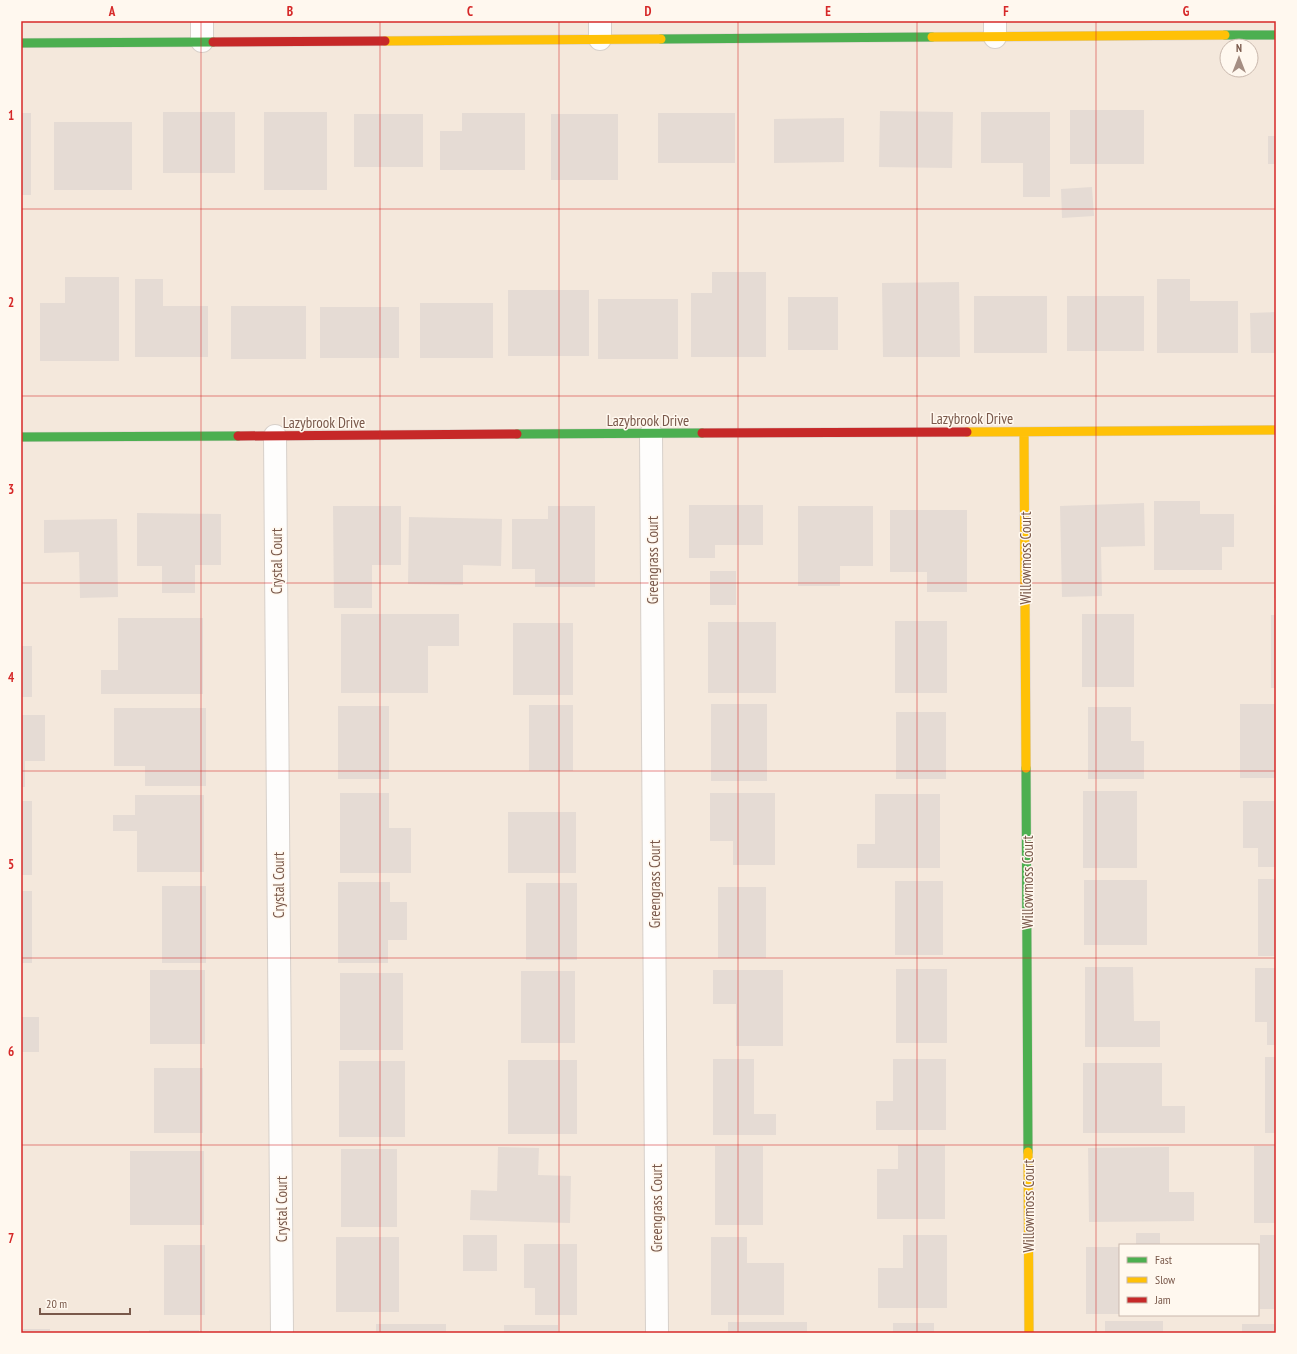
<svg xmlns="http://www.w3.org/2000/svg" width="1297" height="1354" font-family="'PT Sans Narrow',sans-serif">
<rect width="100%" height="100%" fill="#f8f3ec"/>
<path fill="#f4e8dc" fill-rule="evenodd" d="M 21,21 L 1276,21 L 1276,1333 L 21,1333 ZM 1227,46 L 1251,46 L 1251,70 L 1227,70 ZM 1120,1245 L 1258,1245 L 1258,1315 L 1120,1315 Z"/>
<path fill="#e5dbd4" d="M 1070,110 L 1144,110 L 1144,164 L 1070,164 Z
M 880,111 L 953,112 L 952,168 L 879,167 Z
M 163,112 L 235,112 L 235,173 L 163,173 Z
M 264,112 L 327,112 L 327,190 L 264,190 Z
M 981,112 L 1050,112 L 1050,197 L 1023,197 L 1023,163 L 981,163 Z
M 21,113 L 31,113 L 31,195 L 21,195 Z
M 462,113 L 525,113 L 525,170 L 440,170 L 440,131 L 462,131 Z
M 658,113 L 735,113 L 735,163 L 658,163 Z
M 354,114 L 423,114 L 423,167 L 354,167 Z
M 551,114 L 618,114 L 618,180 L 551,180 Z
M 844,118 L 844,162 L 774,163 L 774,119 Z
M 54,122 L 132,122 L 132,190 L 54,190 Z
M 1268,136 L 1276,136 L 1276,164 L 1268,164 Z
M 1092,187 L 1094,216 L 1062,218 L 1061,189 Z
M 712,272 L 766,272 L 766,357 L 691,357 L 691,293 L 712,293 Z
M 65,277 L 119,277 L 119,361 L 40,361 L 40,303 L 65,303 Z
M 135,279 L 163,279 L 163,306 L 208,306 L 208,357 L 135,357 Z
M 1157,279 L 1190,279 L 1190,301 L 1238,301 L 1238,353 L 1157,353 Z
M 959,282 L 960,357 L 883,357 L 882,283 Z
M 508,290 L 589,290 L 589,356 L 508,356 Z
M 974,296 L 1047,296 L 1047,353 L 974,353 Z
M 1067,296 L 1144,296 L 1144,351 L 1067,351 Z
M 788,297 L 838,297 L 838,350 L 788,350 Z
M 598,299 L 678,299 L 678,359 L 598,359 Z
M 420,303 L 493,303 L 493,358 L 420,358 Z
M 231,306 L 306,306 L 306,359 L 231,359 Z
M 320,307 L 399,307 L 399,358 L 320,358 Z
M 1276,312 L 1276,353 L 1251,353 L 1250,313 Z
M 1154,501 L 1200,501 L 1200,514 L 1234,514 L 1234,547 L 1222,547 L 1222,570 L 1154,570 Z
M 1144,503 L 1145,546 L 1101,547 L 1102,596 L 1062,597 L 1060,506 Z
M 689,505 L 763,505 L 763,545 L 715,545 L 715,558 L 689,558 Z
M 1274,505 L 1276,505 L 1276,598 L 1274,598 Z
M 333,506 L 401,506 L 401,565 L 372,565 L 372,608 L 334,608 Z
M 548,506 L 595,506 L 595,587 L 535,587 L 535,569 L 512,569 L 512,519 L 548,519 Z
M 798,506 L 873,506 L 873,566 L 840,566 L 840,586 L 798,586 Z
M 890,510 L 967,510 L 967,592 L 927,592 L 927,572 L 890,572 Z
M 137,513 L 221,514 L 221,565 L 195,565 L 195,593 L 162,593 L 162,566 L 137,566 Z
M 409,517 L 502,519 L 501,566 L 463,565 L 463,585 L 408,584 Z
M 117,519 L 118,597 L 80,598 L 79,552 L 44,553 L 44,520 Z
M 710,571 L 736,571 L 736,605 L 710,605 Z
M 341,614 L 459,614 L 459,646 L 428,646 L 428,693 L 341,693 Z
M 1082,614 L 1134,614 L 1134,687 L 1082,687 Z
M 1271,615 L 1276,615 L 1276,688 L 1271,688 Z
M 118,618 L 203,618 L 203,694 L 101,694 L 101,670 L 118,670 Z
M 895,621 L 947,621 L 947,693 L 895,693 Z
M 708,622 L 776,622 L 776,693 L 708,693 Z
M 513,623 L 573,623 L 573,695 L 513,695 Z
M 21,646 L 32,646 L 32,697 L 21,697 Z
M 711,704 L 767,704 L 767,781 L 711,781 Z
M 1240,704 L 1276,704 L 1276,778 L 1240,778 Z
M 529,705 L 573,705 L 573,771 L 529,771 Z
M 338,706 L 389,706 L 389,779 L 338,779 Z
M 1088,707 L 1131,707 L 1131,741 L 1144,741 L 1144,779 L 1088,779 Z
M 114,708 L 206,708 L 206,786 L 145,786 L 145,766 L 114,766 Z
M 896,712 L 946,712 L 946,779 L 896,779 Z
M 21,715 L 45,715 L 45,761 L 25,761 L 25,787 L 21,787 Z
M 1083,791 L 1137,791 L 1137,868 L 1083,868 Z
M 340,793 L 389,793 L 389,828 L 411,828 L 411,873 L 340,873 Z
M 710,793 L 775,793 L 775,865 L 733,865 L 733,841 L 710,841 Z
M 875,794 L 940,794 L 940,868 L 857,868 L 857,844 L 875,844 Z
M 135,795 L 204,795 L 204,872 L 137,872 L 137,831 L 113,831 L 113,815 L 135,815 Z
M 21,801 L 32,801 L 32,875 L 21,875 Z
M 1243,801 L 1276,801 L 1276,867 L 1258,867 L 1258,848 L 1243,848 Z
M 508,812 L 576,812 L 576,873 L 508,873 Z
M 1258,879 L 1276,879 L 1276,956 L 1258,956 Z
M 1084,880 L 1147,880 L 1147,945 L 1084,945 Z
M 895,881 L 943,881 L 943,955 L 895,955 Z
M 338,882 L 390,882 L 390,902 L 407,902 L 407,940 L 388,940 L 388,963 L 338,963 Z
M 526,883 L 577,883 L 577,960 L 526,960 Z
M 162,886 L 206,886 L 206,963 L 162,963 Z
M 718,887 L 766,887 L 766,958 L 718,958 Z
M 21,891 L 32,891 L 32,963 L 21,963 Z
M 1085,967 L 1133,967 L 1134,1021 L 1160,1021 L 1160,1047 L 1085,1047 Z
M 1255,968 L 1276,968 L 1276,1045 L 1267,1045 L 1267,1022 L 1255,1022 Z
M 896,969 L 947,969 L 947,1043 L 896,1043 Z
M 150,970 L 205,970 L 205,1044 L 150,1044 Z
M 713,970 L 783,970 L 783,1046 L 736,1046 L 736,1004 L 713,1004 Z
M 521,971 L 575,971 L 575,1043 L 521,1043 Z
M 340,973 L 403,973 L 403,1050 L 340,1050 Z
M 21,1017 L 39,1017 L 39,1052 L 21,1052 Z
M 1265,1057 L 1276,1057 L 1276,1133 L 1265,1133 Z
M 713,1059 L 754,1059 L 754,1114 L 776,1114 L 776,1135 L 713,1135 Z
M 893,1059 L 946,1059 L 946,1130 L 876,1130 L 876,1101 L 893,1101 Z
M 508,1060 L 577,1060 L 577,1134 L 508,1134 Z
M 339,1061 L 405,1061 L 405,1137 L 339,1137 Z
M 1083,1063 L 1162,1063 L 1162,1106 L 1185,1106 L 1185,1133 L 1083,1133 Z
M 154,1068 L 203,1068 L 203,1133 L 154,1133 Z
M 898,1145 L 945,1145 L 945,1219 L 877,1219 L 877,1169 L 898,1169 Z
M 715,1146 L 763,1146 L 763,1225 L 715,1225 Z
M 1254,1146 L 1276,1146 L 1276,1223 L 1254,1223 Z
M 498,1147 L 539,1148 L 538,1175 L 571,1176 L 570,1223 L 470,1220 L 471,1190 L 497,1191 Z
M 1169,1147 L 1169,1192 L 1194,1192 L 1194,1221 L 1089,1222 L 1088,1148 Z
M 341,1149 L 397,1149 L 397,1227 L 341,1227 Z
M 130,1151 L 204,1151 L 204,1225 L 130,1225 Z
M 1136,1233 L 1160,1233 L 1160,1245 L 1136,1245 Z
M 463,1235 L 497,1235 L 497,1271 L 463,1271 Z
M 903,1235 L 947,1235 L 947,1308 L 878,1308 L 878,1268 L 903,1268 Z
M 1260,1235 L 1276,1235 L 1276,1309 L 1260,1309 Z
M 336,1237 L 399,1237 L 399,1312 L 336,1312 Z
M 711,1237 L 747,1237 L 747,1263 L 784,1263 L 784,1315 L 711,1315 Z
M 524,1244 L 577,1244 L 577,1315 L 535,1315 L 535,1288 L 524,1288 Z
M 164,1245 L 205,1245 L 205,1315 L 164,1315 Z
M 1086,1247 L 1120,1247 L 1120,1314 L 1086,1314 Z
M 1105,1321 L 1163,1321 L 1163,1333 L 1105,1333 Z
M 728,1322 L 807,1322 L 807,1333 L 728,1333 Z
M 893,1323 L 934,1323 L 934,1333 L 893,1333 Z
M 376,1324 L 446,1324 L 446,1333 L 376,1333 Z
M 1242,1324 L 1276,1324 L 1276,1333 L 1242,1333 Z
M 504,1325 L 558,1325 L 558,1333 L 504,1333 Z
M 21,1329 L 50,1329 L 50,1333 L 21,1333 Z
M 149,1330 L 199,1330 L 199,1333 L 149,1333 Z"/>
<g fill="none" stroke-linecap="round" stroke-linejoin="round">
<g stroke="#d7d0ca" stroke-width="24">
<path id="street" d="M 202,21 L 202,41
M 600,21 L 600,39
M 995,21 L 995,37
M 651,434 L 657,1333
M 275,436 L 282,1333"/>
</g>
<g stroke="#d8cec8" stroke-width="10">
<path id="fast" d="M 1225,35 L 1276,35
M 661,39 L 932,37
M 21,43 L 213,42
M 517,434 L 702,433
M 21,437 L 238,436
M 1026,768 L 1028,1152"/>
</g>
<g stroke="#d8cec8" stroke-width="10">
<path id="slow" d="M 932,37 L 1225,35
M 385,41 L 661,39
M 967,432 L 1276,430
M 1024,432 L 1026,768
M 1028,1152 L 1029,1333"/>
</g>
<g stroke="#d8cec8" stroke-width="10">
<path id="jam" d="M 213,42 L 385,41
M 702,433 L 967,432
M 238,436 L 517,434"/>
</g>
<use href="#street" stroke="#fefdfc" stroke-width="22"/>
<use href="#fast" stroke="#4caf50" stroke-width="9"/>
<use href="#slow" stroke="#ffc107" stroke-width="9"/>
<use href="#jam" stroke="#c62828" stroke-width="9"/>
</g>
<path fill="none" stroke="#d62828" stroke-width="1" stroke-opacity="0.55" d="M 201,21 L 201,1333M 380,21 L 380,1333M 559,21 L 559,1333M 738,21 L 738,1333M 917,21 L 917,1333M 1096,21 L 1096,1333M 21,209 L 1276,209M 21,396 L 1276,396M 21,583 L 1276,583M 21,771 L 1276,771M 21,958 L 1276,958M 21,1145 L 1276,1145"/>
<g text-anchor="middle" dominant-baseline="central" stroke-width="3" stroke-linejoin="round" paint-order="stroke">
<g font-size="15" fill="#79584a" stroke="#fff8ef">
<text x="972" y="418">Lazybrook Drive</text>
<text x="648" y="420">Lazybrook Drive</text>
<text x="324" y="422">Lazybrook Drive</text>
<text transform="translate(1025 558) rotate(-90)">Willowmoss Court</text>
<text transform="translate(652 560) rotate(-90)">Greengrass Court</text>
<text transform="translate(276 561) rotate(-90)">Crystal Court</text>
<text transform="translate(1027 882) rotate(-90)">Willowmoss Court</text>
<text transform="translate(654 884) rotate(-90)">Greengrass Court</text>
<text transform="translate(278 885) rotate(-90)">Crystal Court</text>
<text transform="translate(1028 1206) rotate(-90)">Willowmoss Court</text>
<text transform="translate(656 1208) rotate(-90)">Greengrass Court</text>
<text transform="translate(281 1209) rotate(-90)">Crystal Court</text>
</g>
</g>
<rect width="1297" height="1354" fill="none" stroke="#fff8ef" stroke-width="44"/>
<rect x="1119" y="1244" width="140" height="72" fill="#fff8ef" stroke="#c9b8ad"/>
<rect x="1127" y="1257" width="20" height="6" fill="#4caf50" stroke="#c9b8ad"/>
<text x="1155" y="1264" font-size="12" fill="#79584a">Fast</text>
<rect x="1127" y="1277" width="20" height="6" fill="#ffc107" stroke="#c9b8ad"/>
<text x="1155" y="1284" font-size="12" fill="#79584a">Slow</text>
<rect x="1127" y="1297" width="20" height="6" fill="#c62828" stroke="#c9b8ad"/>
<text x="1155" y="1304" font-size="12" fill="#79584a">Jam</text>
<g transform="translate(1239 58)"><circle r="19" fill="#fff8ef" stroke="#c9b8ad"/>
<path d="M0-3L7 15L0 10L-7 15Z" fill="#a58e83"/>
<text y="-6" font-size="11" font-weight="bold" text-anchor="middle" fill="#79584a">N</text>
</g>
<path d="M40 1308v6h90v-6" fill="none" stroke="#79584a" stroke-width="2"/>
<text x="46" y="1308" font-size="12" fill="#79584a" stroke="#fff8ef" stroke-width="3" paint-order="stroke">20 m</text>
<rect x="22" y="22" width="1253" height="1310" fill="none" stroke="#d62828" stroke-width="1.5"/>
<g font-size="13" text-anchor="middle" font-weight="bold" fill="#d62828">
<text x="112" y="16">A</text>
<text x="290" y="16">B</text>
<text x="470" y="16">C</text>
<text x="648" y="16">D</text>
<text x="828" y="16">E</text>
<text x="1006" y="16">F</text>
<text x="1186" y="16">G</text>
<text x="11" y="120">1</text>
<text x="11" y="307">2</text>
<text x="11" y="494">3</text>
<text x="11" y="682">4</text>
<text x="11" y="869">5</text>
<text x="11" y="1056">6</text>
<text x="11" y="1243">7</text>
</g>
</svg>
